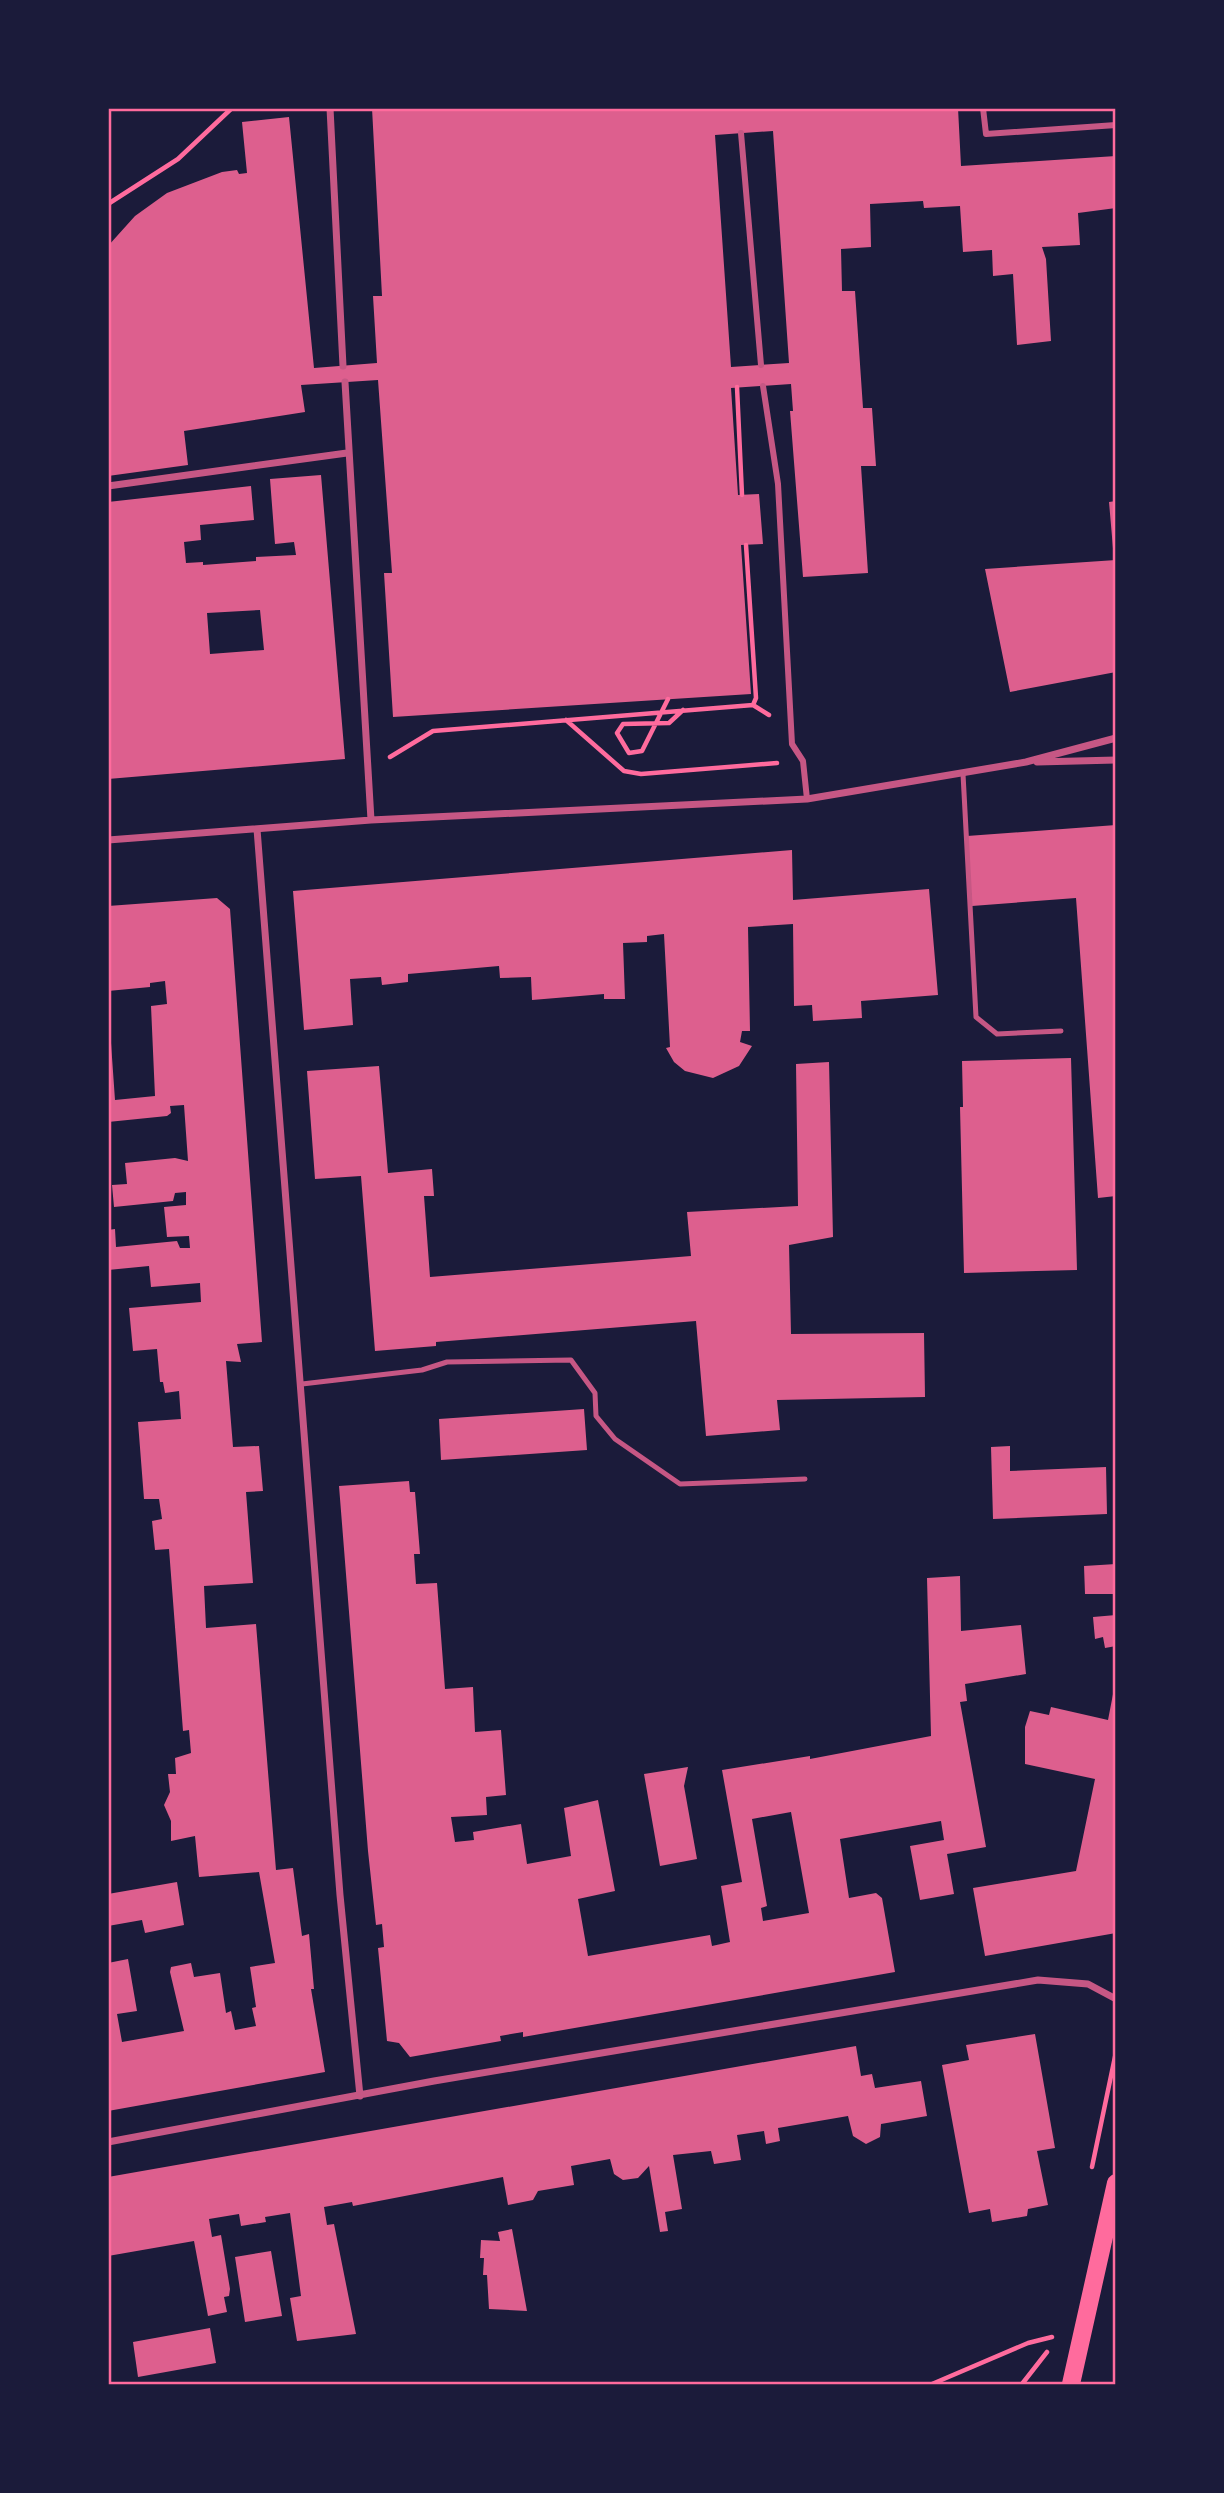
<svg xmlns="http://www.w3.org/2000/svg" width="1224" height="2493" font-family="'Libre Baskerville',serif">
<rect width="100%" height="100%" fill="#1b1b3a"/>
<path fill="#dd5f8e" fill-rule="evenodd" d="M 372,108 L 958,108 L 961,166 L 1116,156 L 1116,208 L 1078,213 L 1080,245 L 1042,247 L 1046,259 L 1051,341 L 1017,345 L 1013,274 L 993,276 L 992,250 L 963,252 L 960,206 L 924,208 L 923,201 L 870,204 L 871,247 L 841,249 L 842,291 L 855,291 L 863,408 L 872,408 L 876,466 L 861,466 L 868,573 L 803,577 L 790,411 L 793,411 L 791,384 L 731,388 L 738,495 L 759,494 L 763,544 L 741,545 L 751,694 L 393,717 L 384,573 L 392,573 L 378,380 L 301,385 L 305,412 L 184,431 L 188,465 L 108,476 L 108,246 L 135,216 L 167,193 L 222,172 L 237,170 L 239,174 L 247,173 L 242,122 L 289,117 L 314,368 L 377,363 L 373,296 L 382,296 ZM 773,131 L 789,363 L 731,367 L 715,135 Z
M 321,475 L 345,759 L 108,779 L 108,502 L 251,486 L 254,520 L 200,525 L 201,540 L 184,542 L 186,563 L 203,562 L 203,565 L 256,561 L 256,557 L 296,555 L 294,542 L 275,544 L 270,479 ZM 260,610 L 264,650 L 210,654 L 207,613 Z
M 1116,501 L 1116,560 L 1114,560 L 1109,502 Z
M 1116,560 L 1116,672 L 1010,692 L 985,569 Z
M 1116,825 L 1116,1196 L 1098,1198 L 1076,898 L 972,906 L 967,836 Z
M 792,850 L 793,900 L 929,889 L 938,995 L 861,1001 L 862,1018 L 813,1021 L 812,1005 L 794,1006 L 793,924 L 748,927 L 750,1031 L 742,1031 L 740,1042 L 752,1046 L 739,1066 L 713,1078 L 685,1071 L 674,1062 L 666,1048 L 670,1047 L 664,934 L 647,936 L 647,942 L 623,943 L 625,999 L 604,999 L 604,994 L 532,1000 L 531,977 L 500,978 L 499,966 L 408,974 L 408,982 L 382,985 L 381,977 L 350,979 L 353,1025 L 304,1030 L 293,891 Z
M 217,898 L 230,909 L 262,1342 L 237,1344 L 241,1362 L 226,1361 L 233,1447 L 259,1446 L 263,1491 L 246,1492 L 253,1583 L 204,1586 L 206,1628 L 256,1624 L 276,1870 L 293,1868 L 302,1936 L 309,1934 L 314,1989 L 311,1989 L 325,2072 L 108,2111 L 108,1963 L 128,1959 L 137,2011 L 117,2014 L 122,2042 L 184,2031 L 170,1972 L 171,1967 L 191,1963 L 194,1977 L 220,1973 L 226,2013 L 231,2011 L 235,2030 L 256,2026 L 252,2008 L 256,2007 L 250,1967 L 275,1963 L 259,1872 L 199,1877 L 195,1836 L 171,1841 L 171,1821 L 164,1805 L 170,1792 L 168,1774 L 176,1774 L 175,1758 L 191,1753 L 189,1730 L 183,1731 L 169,1549 L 155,1550 L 152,1521 L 162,1519 L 159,1499 L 144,1499 L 138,1422 L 181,1419 L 179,1391 L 165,1393 L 163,1382 L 160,1382 L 157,1349 L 133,1351 L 129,1308 L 201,1302 L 200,1283 L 151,1287 L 149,1266 L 108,1270 L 108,1230 L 115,1229 L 116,1247 L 177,1241 L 180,1248 L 190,1248 L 189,1236 L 167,1237 L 164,1207 L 186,1205 L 186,1192 L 175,1193 L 173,1201 L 114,1207 L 112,1185 L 127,1184 L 125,1163 L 175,1158 L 188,1161 L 184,1105 L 170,1106 L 171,1113 L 167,1116 L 108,1122 L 108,1000 L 115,1100 L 155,1096 L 151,1006 L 167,1004 L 165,981 L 150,983 L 150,987 L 108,991 L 108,906 Z
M 1071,1058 L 1077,1270 L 964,1273 L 960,1107 L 963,1107 L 962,1061 Z
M 829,1062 L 833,1237 L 789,1245 L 791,1334 L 924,1333 L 925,1397 L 777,1400 L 780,1430 L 706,1436 L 696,1321 L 436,1342 L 436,1346 L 375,1351 L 361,1176 L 315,1179 L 307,1071 L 379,1066 L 388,1173 L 432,1169 L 434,1196 L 424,1196 L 430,1277 L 691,1256 L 687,1212 L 798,1206 L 796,1064 Z
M 584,1409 L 587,1450 L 441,1460 L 439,1419 Z
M 1010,1446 L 1010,1471 L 1106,1467 L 1107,1514 L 993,1519 L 991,1447 Z
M 409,1481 L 410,1492 L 415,1492 L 420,1554 L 414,1554 L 416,1584 L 437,1583 L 445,1689 L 473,1687 L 475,1732 L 501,1730 L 506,1795 L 486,1797 L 487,1815 L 451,1817 L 455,1842 L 474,1840 L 473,1832 L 521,1824 L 527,1864 L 571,1856 L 564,1808 L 598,1800 L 615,1891 L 578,1899 L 588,1956 L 710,1935 L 712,1946 L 730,1942 L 721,1886 L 742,1882 L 722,1770 L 810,1756 L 810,1759 L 931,1736 L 927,1578 L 960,1576 L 961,1631 L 1021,1625 L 1026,1674 L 965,1684 L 967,1701 L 960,1702 L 986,1847 L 947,1854 L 954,1894 L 920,1900 L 910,1846 L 944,1840 L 941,1821 L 840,1839 L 849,1898 L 876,1893 L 882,1898 L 895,1972 L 523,2037 L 523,2032 L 500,2036 L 501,2041 L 410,2057 L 399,2043 L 387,2041 L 378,1948 L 384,1947 L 382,1924 L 376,1925 L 368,1851 L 339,1486 ZM 791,1812 L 809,1913 L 763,1921 L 761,1908 L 767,1906 L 752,1819 Z
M 1116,1564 L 1116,1594 L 1085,1594 L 1084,1566 Z
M 1116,1615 L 1116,1646 L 1105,1648 L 1103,1637 L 1095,1639 L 1093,1617 Z
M 1114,1689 L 1116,1933 L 985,1956 L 973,1888 L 1076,1871 L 1095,1779 L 1025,1764 L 1025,1727 L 1030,1711 L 1049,1715 L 1051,1707 L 1108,1720 Z
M 688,1767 L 684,1786 L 697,1859 L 660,1866 L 644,1774 Z
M 177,1882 L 184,1925 L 145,1933 L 142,1920 L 108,1926 L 108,1894 Z
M 1035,2034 L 1055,2148 L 1037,2151 L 1048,2205 L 1028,2209 L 1027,2216 L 992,2222 L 990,2209 L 969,2213 L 942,2065 L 969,2060 L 966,2045 Z
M 856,2046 L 861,2076 L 872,2074 L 875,2088 L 921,2081 L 927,2116 L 881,2124 L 880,2137 L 866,2144 L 853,2136 L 848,2116 L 778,2128 L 780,2141 L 766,2144 L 764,2131 L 737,2135 L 741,2160 L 714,2164 L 711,2151 L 673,2155 L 682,2209 L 665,2212 L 668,2231 L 660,2232 L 649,2166 L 638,2178 L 623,2180 L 614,2174 L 610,2159 L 571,2166 L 574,2185 L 538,2191 L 533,2200 L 508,2205 L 503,2177 L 353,2206 L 352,2202 L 324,2207 L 327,2225 L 334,2224 L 356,2334 L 297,2341 L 290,2298 L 301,2296 L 290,2213 L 265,2217 L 266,2222 L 241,2226 L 239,2214 L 209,2219 L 212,2237 L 221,2235 L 230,2289 L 229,2296 L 224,2297 L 227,2312 L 208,2316 L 194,2241 L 108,2256 L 108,2177 Z
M 512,2229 L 527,2311 L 489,2309 L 487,2275 L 483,2275 L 484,2258 L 480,2258 L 481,2240 L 500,2241 L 498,2232 Z
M 271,2251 L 282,2316 L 245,2322 L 235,2257 Z
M 210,2328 L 216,2363 L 138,2377 L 133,2342 Z"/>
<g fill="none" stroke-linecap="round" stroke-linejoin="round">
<path stroke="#ff6b9d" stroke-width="4.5" d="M 108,204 L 178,159 L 232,108
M 737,387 L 742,495
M 746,545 L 756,698 L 753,705
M 668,699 L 642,751 L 629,753 L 617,733 L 623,724 L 669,723 L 683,710
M 566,720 L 624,771 L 641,774 L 777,763
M 390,757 L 433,731 L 753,705 L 769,715
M 1092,2167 L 1116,2052
M 932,2384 L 1028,2343 L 1052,2337
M 1022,2384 L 1047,2352"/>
<path stroke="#c65784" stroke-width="5" d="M 963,774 L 976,1017 L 997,1034 L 1061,1031
M 302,1384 L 422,1370 L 447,1362 L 571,1360 L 595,1393 L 596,1416 L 615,1439 L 680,1484 L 805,1479"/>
<path stroke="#c65784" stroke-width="6" d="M 983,108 L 986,134 L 1116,125
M 741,133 L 761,365
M 763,386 L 778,484 L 792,744 L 803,761 L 807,799"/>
<path stroke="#c65784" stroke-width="7" d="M 330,108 L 343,366
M 345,382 L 371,820
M 108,486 L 347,453
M 1037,762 L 1116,760
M 257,829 L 340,1895 L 360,2096
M 108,840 L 371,820 L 807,799 L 1026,762 L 1116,738
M 108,2142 L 434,2081 L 1038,1980 L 1088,1984 L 1116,1999"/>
<path stroke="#ff6b9d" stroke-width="18" d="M 1071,2384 L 1116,2183"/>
</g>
<rect width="1224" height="2493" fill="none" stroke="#1b1b3a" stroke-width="220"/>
<rect x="110" y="110" width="1004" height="2273" fill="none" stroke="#ff6b9d" stroke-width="2.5"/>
</svg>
